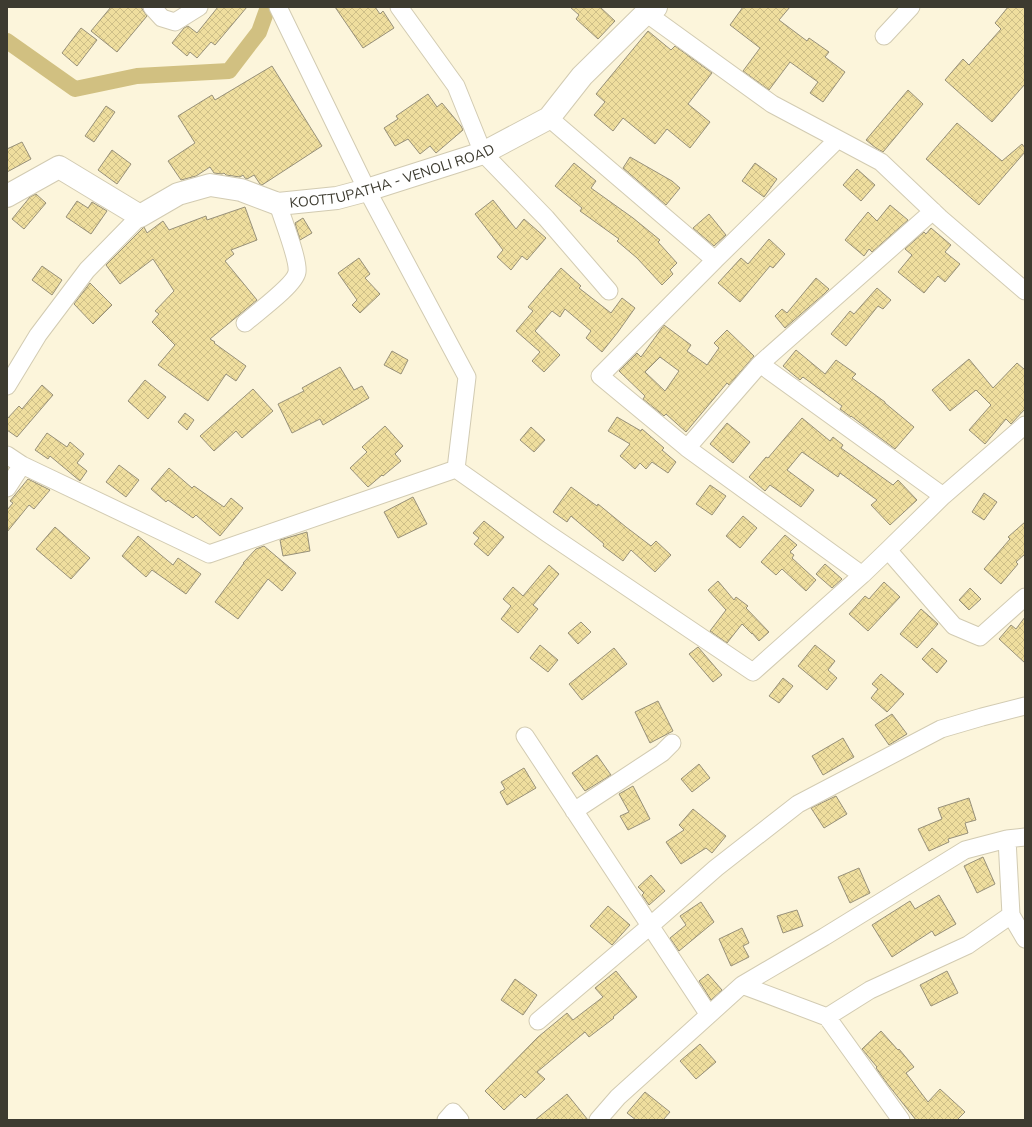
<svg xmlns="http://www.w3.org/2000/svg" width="1032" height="1127" font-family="Mulish,sans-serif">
<defs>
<pattern id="building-cross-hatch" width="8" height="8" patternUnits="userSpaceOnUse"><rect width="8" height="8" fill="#efde9e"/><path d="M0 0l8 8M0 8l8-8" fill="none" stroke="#cebf88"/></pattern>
</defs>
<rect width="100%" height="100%" fill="#fcf5db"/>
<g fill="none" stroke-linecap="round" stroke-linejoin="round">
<path stroke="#d1c081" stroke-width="16" d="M 7,41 L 75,89 L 137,76 L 229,71 L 259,32 L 268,7"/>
</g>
<path fill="url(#building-cross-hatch)" stroke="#979079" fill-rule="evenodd" d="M 111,7 L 142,7 L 142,9 L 147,16 L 117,52 L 91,31 Z
M 218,7 L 247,7 L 215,45 L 211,42 L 197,58 L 190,52 L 187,56 L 172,43 L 184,28 L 188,26 L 197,33 Z
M 335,7 L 375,7 L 380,14 L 383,11 L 394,28 L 363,48 Z
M 570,7 L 600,7 L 615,21 L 598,39 L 576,19 L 579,15 Z
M 743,7 L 790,7 L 779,20 L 807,41 L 809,38 L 829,52 L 825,57 L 845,72 L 823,102 L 810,93 L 818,82 L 790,62 L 769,90 L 743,71 L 760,48 L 730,25 Z
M 1008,7 L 1025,7 L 1025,84 L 992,122 L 945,80 L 963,59 L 969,65 L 1001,29 L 995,23 Z
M 81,28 L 97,40 L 77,66 L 62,53 Z
M 648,31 L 671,50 L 675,46 L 712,73 L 688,104 L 710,122 L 690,148 L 667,129 L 655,144 L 623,118 L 613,131 L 594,115 L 605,102 L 596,94 Z
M 272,66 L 322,146 L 262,185 L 260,184 L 254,175 L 247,179 L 245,178 L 243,175 L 240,177 L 226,175 L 224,173 L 222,174 L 214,173 L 210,167 L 196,176 L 181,180 L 168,161 L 195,143 L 178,116 L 212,95 L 215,100 Z
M 908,90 L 923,104 L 883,152 L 876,148 L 866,140 Z
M 428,94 L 437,107 L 442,103 L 461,126 L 463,130 L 436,153 L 430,146 L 420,154 L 408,139 L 395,146 L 384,128 L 398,119 L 396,116 Z
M 106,106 L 115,112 L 94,142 L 85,136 Z
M 957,123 L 1002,161 L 1022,144 L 1025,148 L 1025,152 L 979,205 L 926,159 Z
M 22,142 L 31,159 L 7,172 L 7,149 Z
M 112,150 L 131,164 L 117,184 L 98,170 Z
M 630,157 L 672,181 L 680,188 L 666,205 L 623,168 Z
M 574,163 L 596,181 L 591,188 L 633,218 L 660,240 L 658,242 L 677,263 L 670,270 L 673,274 L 662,285 L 637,258 L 617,241 L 619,239 L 580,211 L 582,208 L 555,186 Z
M 755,163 L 777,179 L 764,197 L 742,181 Z
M 857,169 L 875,185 L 861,201 L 843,185 Z
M 36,194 L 46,203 L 24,229 L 12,219 L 30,197 Z
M 493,200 L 516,229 L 524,219 L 546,238 L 527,260 L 522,256 L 511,270 L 497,257 L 503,250 L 475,214 Z
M 77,201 L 88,208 L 92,202 L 107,211 L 91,234 L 66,217 Z
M 890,205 L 908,220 L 872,252 L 869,249 L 864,256 L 845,240 L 868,212 L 877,221 Z
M 245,207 L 257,240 L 231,250 L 234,254 L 225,261 L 257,300 L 210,339 L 215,342 L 214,343 L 246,366 L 236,381 L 226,374 L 208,401 L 158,365 L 175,345 L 152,322 L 159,314 L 155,311 L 174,291 L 153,259 L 120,284 L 106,265 L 144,227 L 147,233 L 163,221 L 169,230 L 206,216 L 207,220 Z
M 709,214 L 726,235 L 714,246 L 693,228 Z
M 303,218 L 312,233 L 300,240 L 295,223 Z
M 931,228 L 951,245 L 945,252 L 960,264 L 945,282 L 938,276 L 924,293 L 898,272 L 912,255 L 905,249 L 924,232 L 926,234 Z
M 769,239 L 785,254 L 773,268 L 770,266 L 740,302 L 718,283 L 741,258 L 748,264 Z
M 359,258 L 370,274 L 365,278 L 380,294 L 360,313 L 352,305 L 357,300 L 338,273 Z
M 42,266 L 62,280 L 52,295 L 32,280 Z
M 561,268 L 581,286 L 579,288 L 611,313 L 622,298 L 635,308 L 618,332 L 602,352 L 586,338 L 591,331 L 565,309 L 560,317 L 552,311 L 535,331 L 560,355 L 544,372 L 532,361 L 540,352 L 516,331 L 533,311 L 528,307 Z
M 816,278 L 829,289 L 824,294 L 785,328 L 775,316 L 782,309 L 787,313 Z
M 90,283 L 112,305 L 93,324 L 74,304 Z
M 877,288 L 891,300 L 883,309 L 878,306 L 846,346 L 831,334 L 850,311 L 854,314 Z
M 664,325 L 691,345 L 687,351 L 707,365 L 719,348 L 714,343 L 727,330 L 754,356 L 729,385 L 727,383 L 686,432 L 666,414 L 664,416 L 643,399 L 645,396 L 619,371 L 637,353 L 641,357 ZM 660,357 L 679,371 L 665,391 L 645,372 Z
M 796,350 L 825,374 L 836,360 L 856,374 L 852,378 L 885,402 L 885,403 L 914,427 L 895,449 L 851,416 L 851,417 L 840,409 L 842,406 L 803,377 L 800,380 L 783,366 Z
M 392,351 L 408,360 L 401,374 L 384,365 Z
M 969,359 L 993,388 L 1017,363 L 1025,370 L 1025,409 L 1011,424 L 1006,419 L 985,444 L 969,430 L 991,405 L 976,390 L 950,411 L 932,390 Z
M 340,367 L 354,390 L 362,386 L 369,398 L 323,425 L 320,419 L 292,433 L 278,404 L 304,391 L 302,388 Z
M 145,380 L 166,397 L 148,419 L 128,401 Z
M 42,385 L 53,395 L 17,437 L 7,430 L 7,419 L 19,406 L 22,409 Z
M 253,389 L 273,411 L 242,438 L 236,431 L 214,451 L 200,436 Z
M 185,413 L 194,420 L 187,430 L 178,422 Z
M 617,417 L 641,431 L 642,429 L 664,448 L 662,450 L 676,462 L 668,473 L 652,462 L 646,469 L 640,463 L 635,469 L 620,456 L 630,444 L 608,431 Z
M 802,418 L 830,441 L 833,437 L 843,445 L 841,448 L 893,485 L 898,480 L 917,500 L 890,525 L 871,505 L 877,500 L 840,473 L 838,477 L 802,452 L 787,470 L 814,490 L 801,507 L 770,485 L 765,491 L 749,477 L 766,457 L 768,458 Z
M 727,423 L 750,442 L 733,463 L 710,444 Z
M 385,426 L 403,446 L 395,454 L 401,461 L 383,476 L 382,475 L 368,487 L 350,468 L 367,452 L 362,447 Z
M 531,427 L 545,440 L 534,452 L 520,440 Z
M 47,433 L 67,447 L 70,442 L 84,454 L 77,463 L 87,471 L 80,481 L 50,456 L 48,459 L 35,450 Z
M 119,465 L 139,480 L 126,497 L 106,482 Z
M 169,468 L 192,488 L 194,486 L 224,507 L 231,498 L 243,508 L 220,536 L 196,515 L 193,518 L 168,500 L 166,502 L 151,489 Z
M 28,479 L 50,490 L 34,509 L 29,505 L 7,532 L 7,510 L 13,503 L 10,501 Z
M 710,485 L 726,496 L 712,515 L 696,504 Z
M 571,487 L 597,506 L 598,504 L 626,527 L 651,546 L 656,541 L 671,555 L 655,572 L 631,550 L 623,561 L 603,546 L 604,544 L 571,516 L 567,522 L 553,512 Z
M 984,493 L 997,502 L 984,520 L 972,512 Z
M 413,497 L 427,524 L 398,538 L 384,512 Z
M 743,516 L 757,528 L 740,548 L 726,536 Z
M 484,521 L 504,537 L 488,556 L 474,544 L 479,538 L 473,533 Z
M 1025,522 L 1025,554 L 1016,562 L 1018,564 L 1001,584 L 984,569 L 1010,539 L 1008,537 Z
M 55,527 L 90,558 L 71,579 L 36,549 Z
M 307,532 L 310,551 L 283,556 L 280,540 Z
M 785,535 L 797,545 L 790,552 L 794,555 L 792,558 L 816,580 L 806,591 L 782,569 L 776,575 L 761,562 Z
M 138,536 L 173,565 L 178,558 L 201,574 L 186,594 L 152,570 L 146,577 L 122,556 Z
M 264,546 L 296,573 L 282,591 L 268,579 L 238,619 L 215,602 L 244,563 L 243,563 L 256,549 Z
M 825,564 L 842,579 L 832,588 L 816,574 Z
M 549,565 L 559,574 L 533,605 L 538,609 L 518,633 L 501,619 L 511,606 L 503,599 L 513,587 L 523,596 Z
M 718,581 L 734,600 L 736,597 L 748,606 L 746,608 L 769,632 L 759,641 L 752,633 L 752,634 L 742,624 L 727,643 L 710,631 L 726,610 L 708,590 Z
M 884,582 L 900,597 L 868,631 L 849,614 L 865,596 L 869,599 Z
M 970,588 L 981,599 L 969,610 L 959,600 Z
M 921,609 L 938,624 L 917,648 L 900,634 Z
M 1025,617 L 1025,663 L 999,639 L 1011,625 L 1016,629 Z
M 581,622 L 591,632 L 578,644 L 568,633 Z
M 540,645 L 558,660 L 548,672 L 530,658 Z
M 815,645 L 835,661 L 828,670 L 837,678 L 827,690 L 798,666 Z
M 698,647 L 722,675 L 713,682 L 689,654 Z
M 614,648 L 627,664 L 582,700 L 569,684 Z
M 932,648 L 947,661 L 937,673 L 922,659 Z
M 881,674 L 904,694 L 887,712 L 871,698 L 878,689 L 872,684 Z
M 783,678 L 793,686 L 779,703 L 769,696 Z
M 658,701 L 673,731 L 650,743 L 635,712 Z
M 892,714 L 907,734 L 889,745 L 875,725 Z
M 843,738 L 854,757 L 823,775 L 812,756 Z
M 597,755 L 611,775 L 585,791 L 572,773 Z
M 699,764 L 710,778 L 692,792 L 681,779 Z
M 524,768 L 536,788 L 507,805 L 500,792 L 505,789 L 501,782 Z
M 633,786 L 650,819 L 628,830 L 620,816 L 629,812 L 619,794 Z
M 836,796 L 847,814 L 824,828 L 811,808 Z
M 969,798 L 976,820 L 965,823 L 968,833 L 948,839 L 949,842 L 929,851 L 918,829 L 942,819 L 938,808 Z
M 693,809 L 726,836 L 712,853 L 706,848 L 681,864 L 666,842 L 684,830 L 679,825 Z
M 983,857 L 995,884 L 977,893 L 964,866 Z
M 859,868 L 870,893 L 850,903 L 838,877 Z
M 651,875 L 665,891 L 649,905 L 642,895 L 644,893 L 638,887 Z
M 939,895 L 956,924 L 935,936 L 932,931 L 892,957 L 872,925 L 910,901 L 915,909 Z
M 701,902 L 714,922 L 679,951 L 670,938 L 686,925 L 680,916 Z
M 608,906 L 630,925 L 612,945 L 590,926 Z
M 797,910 L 803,926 L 783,933 L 777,916 Z
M 742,928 L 749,943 L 743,946 L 749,957 L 731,966 L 719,939 Z
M 616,971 L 637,997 L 613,1017 L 614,1018 L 589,1037 L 585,1032 L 537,1072 L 545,1079 L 525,1098 L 521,1094 L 504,1110 L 485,1091 L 538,1037 L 567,1013 L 573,1020 L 603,997 L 595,988 Z
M 947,971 L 958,993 L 931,1006 L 920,985 Z
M 708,974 L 722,990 L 711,1000 L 699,981 Z
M 515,979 L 537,995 L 523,1015 L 501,1000 Z
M 881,1031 L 898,1050 L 899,1049 L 914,1067 L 906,1073 L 928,1102 L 940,1089 L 965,1112 L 957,1120 L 916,1120 L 886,1082 L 876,1068 L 877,1067 L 862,1049 Z
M 700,1044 L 716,1062 L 696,1079 L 680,1061 Z
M 645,1092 L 670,1112 L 663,1120 L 636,1120 L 627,1113 Z
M 567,1094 L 588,1120 L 535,1120 Z"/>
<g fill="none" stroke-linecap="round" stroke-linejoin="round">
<g stroke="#d2cbb2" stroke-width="19">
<path id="minor" d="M 152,7 L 162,18 L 175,22 L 199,7
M 278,7 L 367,190 L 467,377 L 456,469
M 399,7 L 456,86 L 483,153 L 546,218 L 609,291
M 646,13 L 772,104 L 881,162 L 940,218 L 1025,291
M 884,36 L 911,7
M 549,118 L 715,260 L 600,376 L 687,448 L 862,575
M 933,211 L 760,364 L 943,496
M 715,260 L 838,139
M 245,323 C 256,313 295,285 297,272 C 299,260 282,218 278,204
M 7,386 L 38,335 L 87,270 L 140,216
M 687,448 L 760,364
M 7,455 L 22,465 L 209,554 L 456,469 L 547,533 L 753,672 L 862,575 L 888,550 L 943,496 L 1025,425
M 7,488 L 22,465
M 888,550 L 954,626 L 980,637 L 1025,597
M 525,736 L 709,1015
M 574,811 L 662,753 L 672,743
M 1025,837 L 1007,839 L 1011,915 L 1025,939
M 742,985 L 824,937 L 965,850 L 1007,839
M 827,1017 L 901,1120
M 538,1021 L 650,926 L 716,868 L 798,804 L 941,729 L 982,717 L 1025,706
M 446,1120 L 453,1112 L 460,1120
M 598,1120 L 618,1097 L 742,985 L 827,1017 L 870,990 L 968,945 L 1011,915"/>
</g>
<g stroke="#d2cbb2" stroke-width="24">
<g id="tertiary">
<path id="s1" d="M 7,196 L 59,167 L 140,216 L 178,194 L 210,185 L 241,190 L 278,204 L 337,198 L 367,190 L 483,153 L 549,118 L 582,76 L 646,13 L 656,7"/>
</g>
</g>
<use href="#minor" stroke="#fff" stroke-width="17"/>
<use href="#tertiary" stroke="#fff" stroke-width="22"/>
</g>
<g text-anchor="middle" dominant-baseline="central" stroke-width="4" stroke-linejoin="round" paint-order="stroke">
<g font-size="14" fill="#3d3b30" stroke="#fff">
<text stroke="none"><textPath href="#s1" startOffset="420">KOOTTUPATHA - VENOLI ROAD</textPath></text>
</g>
</g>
<rect width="1032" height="1127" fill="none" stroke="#3d3b30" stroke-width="16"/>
</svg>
